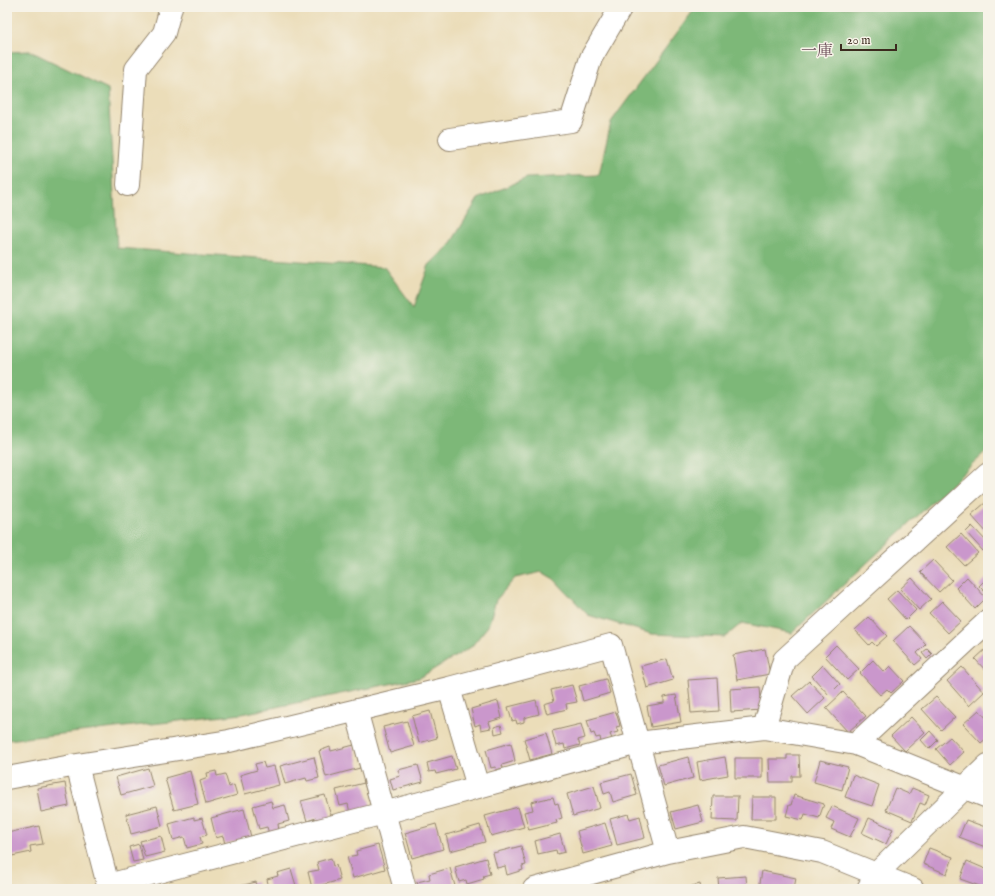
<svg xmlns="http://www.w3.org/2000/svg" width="995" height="896" font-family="'IM FELL English','Noto Serif JP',serif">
<rect width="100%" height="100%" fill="#f7f3e8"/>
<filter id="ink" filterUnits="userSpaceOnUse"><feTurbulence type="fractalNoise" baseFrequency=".025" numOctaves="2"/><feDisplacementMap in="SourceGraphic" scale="8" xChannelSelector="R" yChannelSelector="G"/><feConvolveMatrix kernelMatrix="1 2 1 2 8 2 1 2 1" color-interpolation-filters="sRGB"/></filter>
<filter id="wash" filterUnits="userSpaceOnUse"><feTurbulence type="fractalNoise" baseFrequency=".012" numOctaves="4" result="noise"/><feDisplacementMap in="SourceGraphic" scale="16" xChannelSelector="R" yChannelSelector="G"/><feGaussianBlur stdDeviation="0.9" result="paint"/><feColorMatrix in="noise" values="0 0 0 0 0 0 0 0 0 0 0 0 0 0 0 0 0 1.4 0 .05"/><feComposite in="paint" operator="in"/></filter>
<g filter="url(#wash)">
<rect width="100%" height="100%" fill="#ebddb9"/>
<path fill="#7db878" stroke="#5c714b" d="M 696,7 L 988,7 L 988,450 L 792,633 L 742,623 L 725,637 L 652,634 L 588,615 L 554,579 L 542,572 L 515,578 L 496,600 L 488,626 L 471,647 L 419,678 L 242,714 L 7,740 L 7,52 L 30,51 L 108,89 L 117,248 L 384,267 L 414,307 L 429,265 L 449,246 L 478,199 L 527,178 L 599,175 L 611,122 Z"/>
<g id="blocks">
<path fill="#ca97cc" d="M 985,503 L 988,507 L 988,534 L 971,515 Z
M 972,526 L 988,543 L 988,546 L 983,551 L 966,532 Z
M 961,534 L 978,553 L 964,565 L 947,547 Z
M 933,560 L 952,580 L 939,592 L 920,572 Z
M 967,577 L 986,598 L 975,609 L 956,588 Z
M 988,577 L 988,595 L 979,586 Z
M 912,578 L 931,599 L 919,610 L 900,589 Z
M 897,590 L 916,610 L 906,620 L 887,599 Z
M 942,601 L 961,621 L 948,633 L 929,613 Z
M 869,617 L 887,636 L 876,646 L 872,642 L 869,645 L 855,630 Z
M 909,626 L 926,644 L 917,653 L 922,659 L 915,665 L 893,641 Z
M 836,645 L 859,669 L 847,680 L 825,656 Z
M 988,647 L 988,673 L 975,659 Z
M 765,649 L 770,674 L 737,680 L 733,655 Z
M 927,649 L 932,654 L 927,659 L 922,653 Z
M 667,659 L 673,680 L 647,688 L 641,666 Z
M 873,660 L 884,672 L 890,666 L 904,681 L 891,693 L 887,689 L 880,695 L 860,673 Z
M 823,665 L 840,684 L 829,695 L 812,676 Z
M 962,667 L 984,692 L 969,706 L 947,681 Z
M 717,678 L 719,711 L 691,713 L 688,680 Z
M 606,679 L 610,693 L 583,701 L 579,686 Z
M 809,681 L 825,698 L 808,714 L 792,696 Z
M 572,685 L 577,702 L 566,704 L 567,709 L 547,714 L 544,704 L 554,701 L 551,690 Z
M 760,687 L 762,710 L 731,712 L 730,689 Z
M 843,692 L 866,716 L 848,732 L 826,708 Z
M 676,695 L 681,722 L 651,727 L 647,706 L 664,703 L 664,697 Z
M 936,697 L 955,717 L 941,730 L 922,709 Z
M 536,700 L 539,714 L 524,718 L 524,722 L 517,724 L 516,720 L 512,721 L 508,707 Z
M 498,701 L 502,718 L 489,722 L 491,728 L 481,730 L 480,724 L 475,726 L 471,709 Z
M 979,710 L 988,720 L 988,737 L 981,743 L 963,724 Z
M 430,711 L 437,738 L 419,743 L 412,716 Z
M 616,712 L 620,726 L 616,727 L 618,732 L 610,734 L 612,739 L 601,742 L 600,737 L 596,738 L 594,733 L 591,734 L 587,720 Z
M 911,717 L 925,732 L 905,751 L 891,736 Z
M 407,721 L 414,746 L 390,753 L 383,727 Z
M 581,724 L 585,738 L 578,740 L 580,745 L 565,749 L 564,744 L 556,746 L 552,731 Z
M 501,725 L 503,732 L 495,734 L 494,727 Z
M 930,731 L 938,740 L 929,749 L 921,740 Z
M 546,733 L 552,754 L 530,760 L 524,739 Z
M 950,737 L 964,752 L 950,765 L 936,749 Z
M 511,743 L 515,761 L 502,765 L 503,768 L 496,770 L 495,767 L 491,768 L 486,750 Z
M 354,745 L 360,768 L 326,777 L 319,751 L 330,747 L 331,751 Z
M 787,755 L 799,755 L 800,776 L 792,776 L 792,782 L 770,782 L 769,759 L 787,759 Z
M 452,756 L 456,769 L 436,774 L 435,771 L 429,772 L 427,763 Z
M 314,757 L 319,778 L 307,781 L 306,778 L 285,784 L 280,766 Z
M 688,757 L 693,778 L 664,786 L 658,765 Z
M 725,757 L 728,775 L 700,780 L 697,762 Z
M 735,758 L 762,758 L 762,778 L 735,778 Z
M 820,760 L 848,767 L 842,790 L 814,782 Z
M 263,762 L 265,768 L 274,766 L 279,785 L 245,794 L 240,775 L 257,770 L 255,764 Z
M 418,765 L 423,782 L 393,790 L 390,779 L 400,776 L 398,770 Z
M 148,768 L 153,786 L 121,795 L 116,777 Z
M 190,771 L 198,804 L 174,810 L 165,778 Z
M 216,771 L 217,776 L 225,774 L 229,787 L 234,785 L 237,795 L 206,804 L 200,781 L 208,778 L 207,773 Z
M 631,774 L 637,795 L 613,802 L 610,792 L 604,794 L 601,782 Z
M 853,775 L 879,785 L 872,806 L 845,797 Z
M 65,783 L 69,806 L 41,812 L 37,788 Z
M 364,783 L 371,807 L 350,813 L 348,804 L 340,806 L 336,790 Z
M 594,786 L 600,808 L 573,816 L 567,794 Z
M 895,788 L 909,794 L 912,788 L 929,795 L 925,805 L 920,803 L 912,821 L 886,810 Z
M 325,795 L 332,820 L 318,824 L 316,818 L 307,821 L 301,801 Z
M 794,795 L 824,804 L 819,818 L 805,814 L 803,820 L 786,816 L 789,805 L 791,805 Z
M 713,796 L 738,796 L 737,821 L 712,820 Z
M 553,797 L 555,804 L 558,803 L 562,818 L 556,820 L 557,823 L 529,830 L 524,812 L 533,810 L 531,802 Z
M 752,797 L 776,797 L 776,819 L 751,819 Z
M 271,801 L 273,808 L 285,805 L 289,821 L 278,824 L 279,831 L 269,834 L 267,827 L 259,829 L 253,806 Z
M 698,805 L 703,822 L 676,829 L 671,812 Z
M 157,806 L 162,826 L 131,834 L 126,814 Z
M 832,806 L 859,818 L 850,837 L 831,829 L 834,822 L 826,818 Z
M 518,807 L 524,827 L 491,836 L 485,816 Z
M 244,809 L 251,837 L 225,844 L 223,836 L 216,838 L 211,818 Z
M 628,814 L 630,819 L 640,816 L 645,838 L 617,845 L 610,819 Z
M 194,817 L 194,820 L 202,818 L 207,835 L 200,837 L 202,844 L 187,848 L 184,837 L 173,840 L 169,824 Z
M 869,818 L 893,829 L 886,844 L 862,833 Z
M 966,820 L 988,828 L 988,848 L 959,837 Z
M 605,823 L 612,846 L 583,854 L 577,831 Z
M 436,824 L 443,849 L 412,858 L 405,833 Z
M 480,825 L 485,842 L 450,851 L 446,835 Z
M 39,826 L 43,844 L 30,846 L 31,852 L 12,856 L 7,833 Z
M 560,834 L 565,852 L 557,854 L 556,850 L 538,854 L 535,841 Z
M 161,836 L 165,852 L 145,857 L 140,841 Z
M 139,844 L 143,860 L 133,862 L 129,847 Z
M 378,845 L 385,869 L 353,878 L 347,857 L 357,855 L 356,851 Z
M 521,846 L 526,865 L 522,866 L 523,870 L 507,875 L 505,866 L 497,868 L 493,853 Z
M 929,848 L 953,857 L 947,874 L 923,864 Z
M 331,858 L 333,866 L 336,865 L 340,880 L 312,888 L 308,872 L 319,870 L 317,862 Z
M 486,858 L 490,874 L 483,876 L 484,879 L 467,884 L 466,880 L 459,882 L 455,867 Z
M 967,861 L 988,870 L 988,889 L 960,879 Z
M 450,868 L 455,886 L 448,889 L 419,889 L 417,882 L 430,879 L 429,874 Z
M 291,869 L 297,889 L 269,889 L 267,879 L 278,876 L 277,873 Z
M 762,871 L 796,878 L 794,889 L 759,889 Z
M 746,876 L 747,889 L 719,889 L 718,878 Z
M 256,882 L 258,889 L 227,889 L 240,885 L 240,886 Z
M 700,884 L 701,889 L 681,889 Z"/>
</g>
</g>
<g filter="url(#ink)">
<use href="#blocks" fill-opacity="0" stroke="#93846c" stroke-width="1"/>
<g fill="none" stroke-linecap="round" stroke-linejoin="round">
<g stroke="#93846c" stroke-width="24">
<path id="minor" d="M 450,139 L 571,121 L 591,58 L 621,7
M 128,185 L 136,69 L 164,33 L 171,7
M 449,688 L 478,787
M 356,710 L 405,889
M 764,728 L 784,660 L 988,474
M 856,744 L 988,621
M 77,765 L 229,741 L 449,688 L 611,645 L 668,852
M 7,778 L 77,765 L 109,889
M 108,885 L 384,813 L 638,743 L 764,728 L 856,744 L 988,797
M 534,889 L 668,852 L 744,837 L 822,852 L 913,889
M 868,889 L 877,873 L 988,765"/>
</g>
<use href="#minor" stroke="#fff" stroke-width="22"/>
</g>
</g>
<g text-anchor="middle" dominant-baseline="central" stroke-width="3" stroke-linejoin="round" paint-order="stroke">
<g font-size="16" fill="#6d505b" stroke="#f7f3e8">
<text x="817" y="52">一庫</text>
</g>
</g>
<rect width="995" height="896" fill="none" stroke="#f7f3e8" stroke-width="24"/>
<path d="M841 44v6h55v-6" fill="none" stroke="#3b2a1e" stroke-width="2"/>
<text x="847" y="44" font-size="12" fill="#3b2a1e" stroke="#f7f3e8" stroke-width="3" paint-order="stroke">20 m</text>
</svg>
